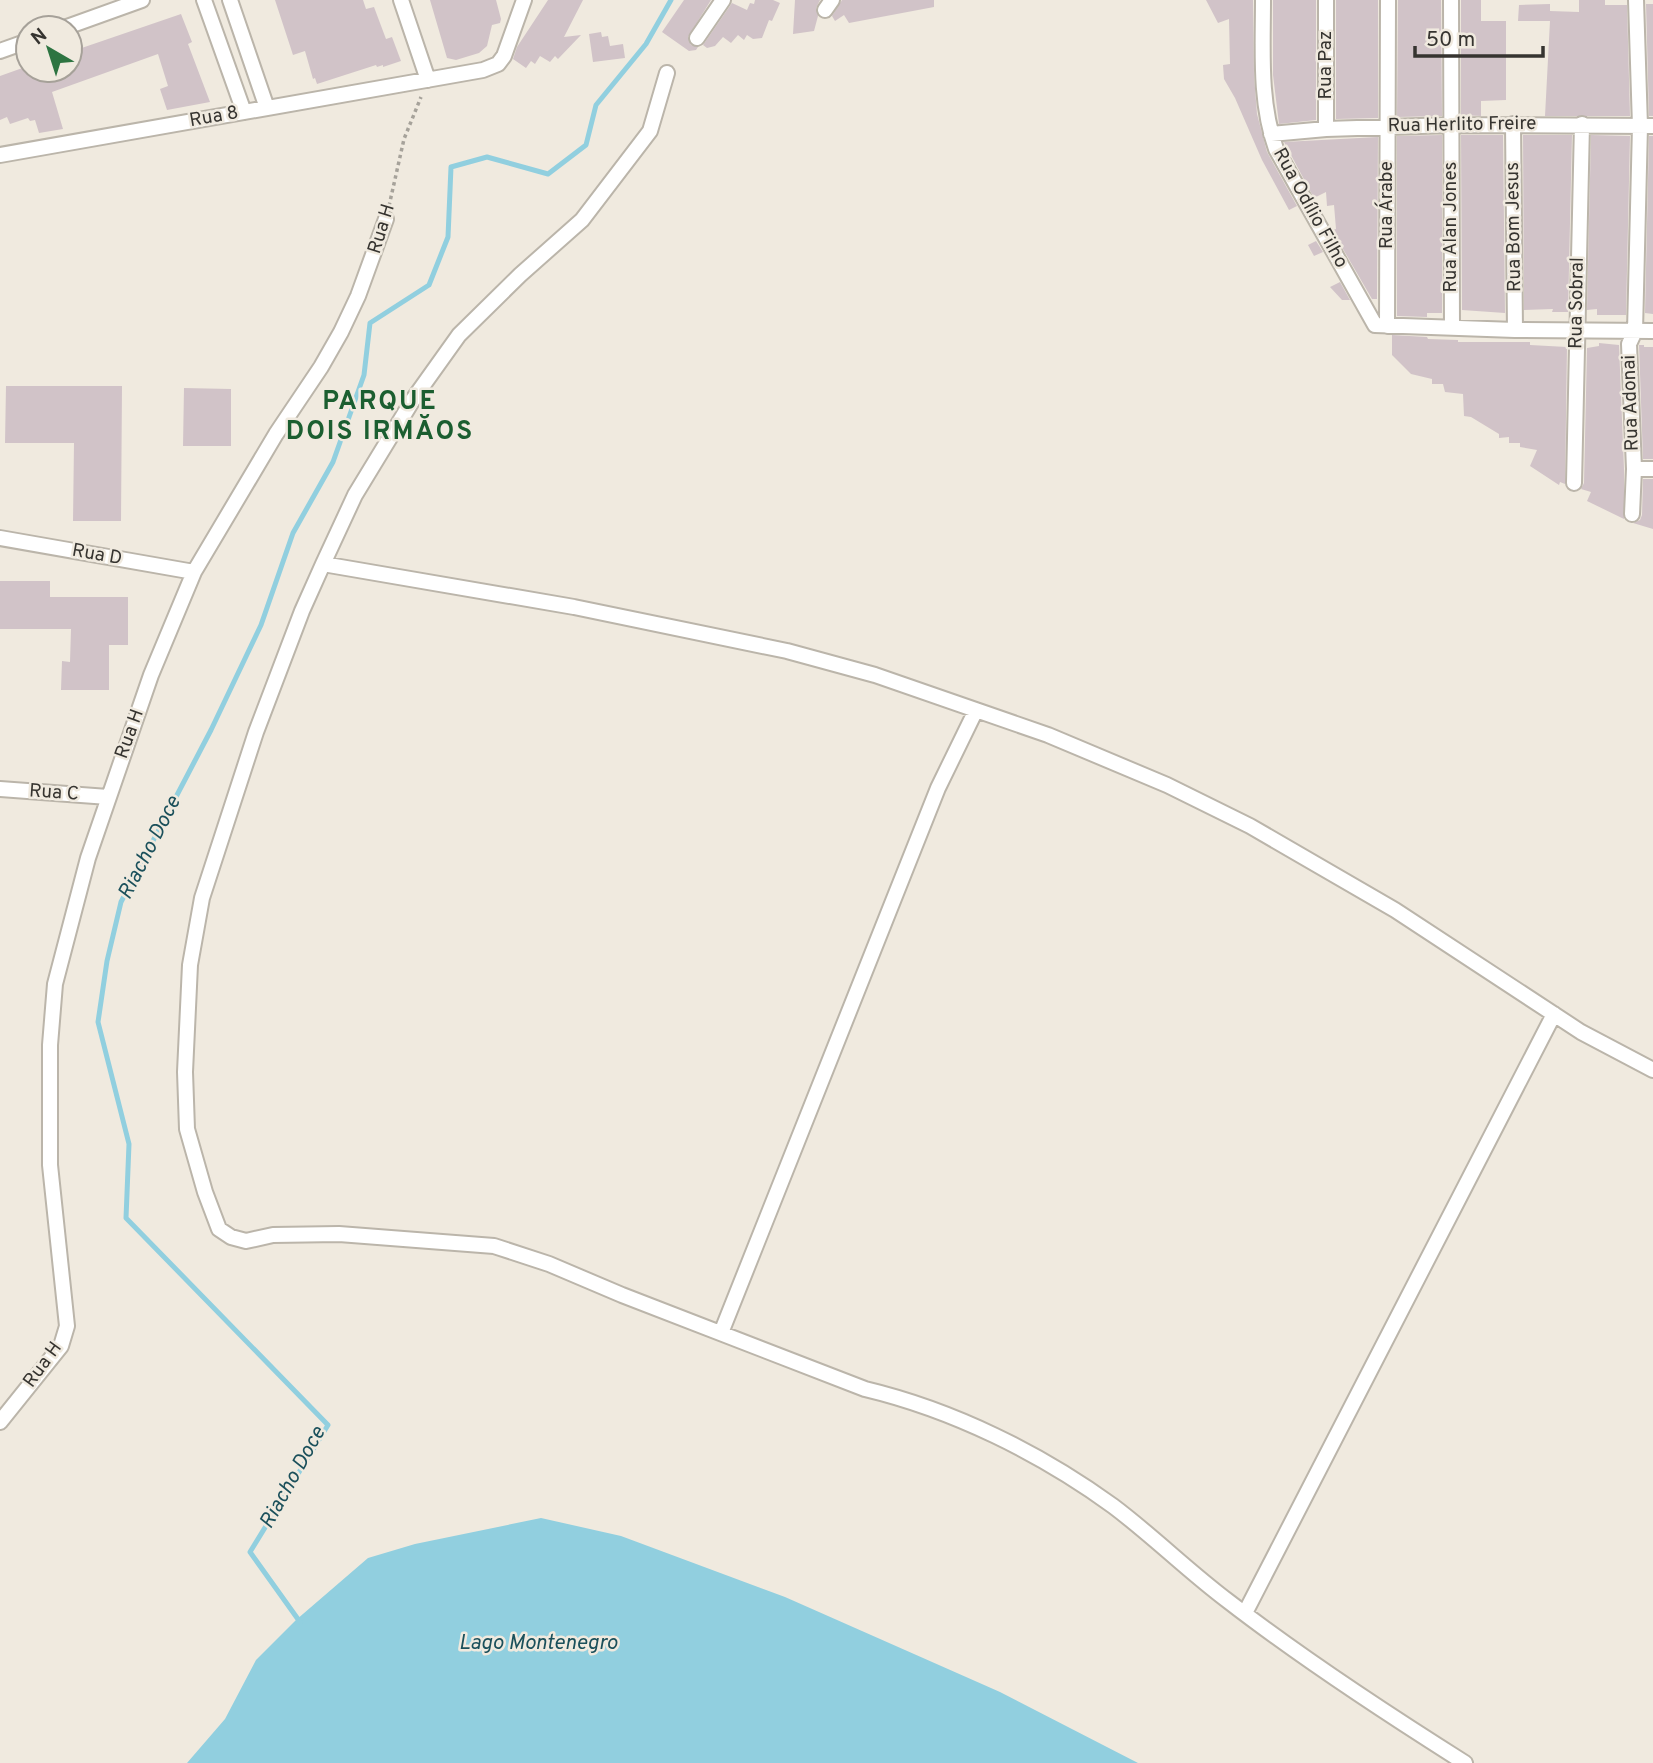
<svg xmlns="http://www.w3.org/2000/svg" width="1653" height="1763" font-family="Overpass,sans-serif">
<rect width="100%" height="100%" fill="#f0eadf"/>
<path fill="#91cfdf" d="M 541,1518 L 621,1536 L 785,1597 L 1000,1692 L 1138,1763 L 187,1763 L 225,1719 L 256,1660 L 296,1620 L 368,1558 L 415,1544 Z"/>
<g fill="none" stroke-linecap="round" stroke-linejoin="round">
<path stroke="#91cfdf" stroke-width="5" d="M 300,1622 L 250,1552 L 328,1425 L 126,1218 L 129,1144 L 98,1022 L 107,961 L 121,902 L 211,730 L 261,625 L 293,533 L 333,462 L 364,375 L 370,323 L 429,285 L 448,237 L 451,167 L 487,157 L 548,174 L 586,145 L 596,105 L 646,44 L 671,0"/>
</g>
<path fill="#d1c3c8" d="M 275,0 L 363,0 L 366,9 L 374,7 L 386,39 L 392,37 L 401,61 L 383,67 L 383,65 L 377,67 L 376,65 L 317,84 L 315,78 L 313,79 L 305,51 L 293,55 Z
M 430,0 L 496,0 L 501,19 L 500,23 L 492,25 L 487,46 L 479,53 L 456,60 L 447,58 Z
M 548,0 L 583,0 L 564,37 L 581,35 L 558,59 L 555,56 L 550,62 L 540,56 L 535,64 L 531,61 L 526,68 L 513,59 L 517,47 Z
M 684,0 L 711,0 L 688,37 L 691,45 L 698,47 L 696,50 L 689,51 L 662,32 Z
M 755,0 L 773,0 L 780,3 L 772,21 L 769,20 L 762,38 L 753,39 L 747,35 L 744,40 L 738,35 L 731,43 L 723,37 L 715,46 L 707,48 L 703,45 L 732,3 L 747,10 L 750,3 L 754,4 Z
M 795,0 L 820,0 L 816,8 L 818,16 L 814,31 L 793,34 Z
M 842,0 L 934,0 L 934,7 L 849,23 L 844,15 L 835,21 L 832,16 Z
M 1206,0 L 1253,0 L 1254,76 L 1257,114 L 1267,152 L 1297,206 L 1289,210 L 1262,160 L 1235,98 L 1224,79 L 1223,65 L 1230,64 L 1229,19 L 1218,23 Z
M 1273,0 L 1316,0 L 1316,120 L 1279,124 L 1273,75 Z
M 1336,0 L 1378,0 L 1378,118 L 1336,119 Z
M 1398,0 L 1441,0 L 1442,116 L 1397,117 Z
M 1461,0 L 1481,0 L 1481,21 L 1506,21 L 1506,100 L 1481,101 L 1481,116 L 1461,115 Z
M 1579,0 L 1605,0 L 1605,5 L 1627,5 L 1630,116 L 1545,116 L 1550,21 L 1518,21 L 1519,5 L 1550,4 L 1550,20 L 1550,11 L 1579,12 Z
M 1646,4 L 1653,4 L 1653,116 L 1649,116 Z
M 181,14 L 192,42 L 188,44 L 210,102 L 167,110 L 160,89 L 168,86 L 158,54 L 52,92 L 63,129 L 39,133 L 35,120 L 30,121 L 28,118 L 10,124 L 7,117 L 0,120 L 0,76 L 28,66 L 28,70 L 70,70 L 70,52 Z
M 601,32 L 602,37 L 608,36 L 610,46 L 623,44 L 625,58 L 593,62 L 589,34 Z
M 1442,135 L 1442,313 L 1427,313 L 1427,317 L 1397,316 L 1397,136 Z
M 1461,135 L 1503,135 L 1505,313 L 1462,310 Z
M 1523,135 L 1572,135 L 1568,312 L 1552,312 L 1553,309 L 1524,310 Z
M 1591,135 L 1630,136 L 1626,315 L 1597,315 L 1597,309 L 1587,310 Z
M 1649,136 L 1653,136 L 1653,314 L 1645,313 Z
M 1378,137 L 1377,299 L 1372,299 L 1332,230 L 1336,229 L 1334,205 L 1327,206 L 1326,192 L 1314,198 L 1284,142 Z
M 1316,241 L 1323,252 L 1314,256 L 1308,245 Z
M 1340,282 L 1350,300 L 1342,300 L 1330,287 Z
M 1392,335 L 1427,337 L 1428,339 L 1458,340 L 1458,342 L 1530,342 L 1530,345 L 1567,347 L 1565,484 L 1560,482 L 1559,485 L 1530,466 L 1537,450 L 1520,447 L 1520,443 L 1509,443 L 1509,437 L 1499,438 L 1499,434 L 1471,417 L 1464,416 L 1463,394 L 1445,392 L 1443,384 L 1432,384 L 1432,379 L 1411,374 L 1392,355 Z
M 1599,343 L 1619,345 L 1624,469 L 1624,519 L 1587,501 L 1591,492 L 1581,489 L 1584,483 L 1587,348 L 1599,346 Z
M 1639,345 L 1644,345 L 1644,347 L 1653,347 L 1653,459 L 1643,459 Z
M 6,386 L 122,386 L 121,521 L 73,521 L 74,443 L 5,443 Z
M 184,388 L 231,389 L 231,446 L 183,446 Z
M 1643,479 L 1653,479 L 1653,529 L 1633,523 L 1640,520 L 1642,515 Z
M 0,581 L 50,581 L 50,597 L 128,597 L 128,645 L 109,645 L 109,690 L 61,690 L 62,661 L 70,662 L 71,629 L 0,629 Z"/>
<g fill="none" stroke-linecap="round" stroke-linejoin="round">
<g stroke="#bbb5aa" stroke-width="18">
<path id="minor" d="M 204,0 L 244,112
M 230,0 L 267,108
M 401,0 L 428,80
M 1263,0 C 1263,50 1259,101 1276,149 L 1375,325 L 1515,330 L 1653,331
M 1451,0 L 1452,328
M 825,10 L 832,0
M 64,28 L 142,0
M 697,38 L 723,0
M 0,51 L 28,41
M 667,73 L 650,131 L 582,220 L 520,275 L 459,335 L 414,398 L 355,495 L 323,564 L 302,611 L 256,732 L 202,898 L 190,965 L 185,1072 L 187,1129 L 205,1192 L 219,1229 L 231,1237 L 246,1241 L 273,1235 L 339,1234 L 494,1246 L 549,1264 L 622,1295 L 865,1389 C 953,1410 1040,1453 1113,1506 C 1153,1536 1188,1571 1228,1601 C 1303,1659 1384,1712 1465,1763
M 1513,124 L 1515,330
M 1326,129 L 1326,0
M 1271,134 L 1326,129 L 1451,125 L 1653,126
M 0,155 L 483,70 L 498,64 L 504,56 L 524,0
M 1387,326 L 1388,0
M 1634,469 L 1653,469
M 1574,483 L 1582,124
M 1632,514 L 1634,469 L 1629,344 L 1635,331 L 1640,126 L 1636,0
M 0,538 L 194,572
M 323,564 L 574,607 L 787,651 L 875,675 L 1048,735 L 1167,785 L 1250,826 L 1395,910 L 1581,1032 L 1653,1070
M 0,789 L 108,797
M 721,1333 L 938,788 L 976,710
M 0,1422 L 61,1346 L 67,1326 L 50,1165 L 50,1045 L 55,984 L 88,858 L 151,675 L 194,572 L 276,434 L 321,367 L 341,332 L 358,296 L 386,219
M 1245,1613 L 1554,1014"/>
</g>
<path stroke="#a6a29a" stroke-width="3.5" stroke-dasharray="3.5 3.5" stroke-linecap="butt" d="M 389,206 L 404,139 L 421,97"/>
<use href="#minor" stroke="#fff" stroke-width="14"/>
</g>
<g text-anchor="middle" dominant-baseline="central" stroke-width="5" stroke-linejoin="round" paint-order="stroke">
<g font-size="19" fill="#363430" stroke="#f0eadf">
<text transform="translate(1326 65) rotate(-90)">Rua Paz</text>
<text transform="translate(214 117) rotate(-10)">Rua 8</text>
<text transform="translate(1462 125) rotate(-1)">Rua Herlito Freire</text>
<text transform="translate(1387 205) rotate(-90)">Rua Árabe</text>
<text transform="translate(1310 208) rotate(61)">Rua Odílio Filho</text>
<text transform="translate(1451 227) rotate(-90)">Rua Alan Jones</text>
<text transform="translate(1514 227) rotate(-91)">Rua Bom Jesus</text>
<text transform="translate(382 229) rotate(-73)">Rua H</text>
<text transform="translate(1577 303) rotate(-89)">Rua Sobral</text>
<text transform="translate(1631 403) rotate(-92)">Rua Adonai</text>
<text transform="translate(97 555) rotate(10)">Rua D</text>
<text transform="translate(130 734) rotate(-70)">Rua H</text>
<text transform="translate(54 793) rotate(4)">Rua C</text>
<text transform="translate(43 1365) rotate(-54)">Rua H</text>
</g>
<g font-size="21" font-style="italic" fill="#1b505b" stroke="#f0eadf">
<text transform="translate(150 848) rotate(-63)">Riacho Doce</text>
<text transform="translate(293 1478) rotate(-61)">Riacho Doce</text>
<text x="538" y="1643">Lago Montenegro</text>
</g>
<g font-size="26" font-weight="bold" letter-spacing="2" fill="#1b5e30" stroke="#f0eadf">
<text x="380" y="402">PARQUE<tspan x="380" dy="30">DOIS IRMĂOS</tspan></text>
</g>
</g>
<g transform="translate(49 49) rotate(321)"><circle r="33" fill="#f0eadf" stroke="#a6a199" stroke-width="2"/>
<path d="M0-5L12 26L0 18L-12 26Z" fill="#2d7441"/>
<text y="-10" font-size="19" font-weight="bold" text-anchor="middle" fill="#363430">N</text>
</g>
<path d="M1415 46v10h128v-10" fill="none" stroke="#363430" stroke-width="3.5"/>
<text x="1426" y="46" font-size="21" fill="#363430" stroke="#f0eadf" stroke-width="5" paint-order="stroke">50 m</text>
</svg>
